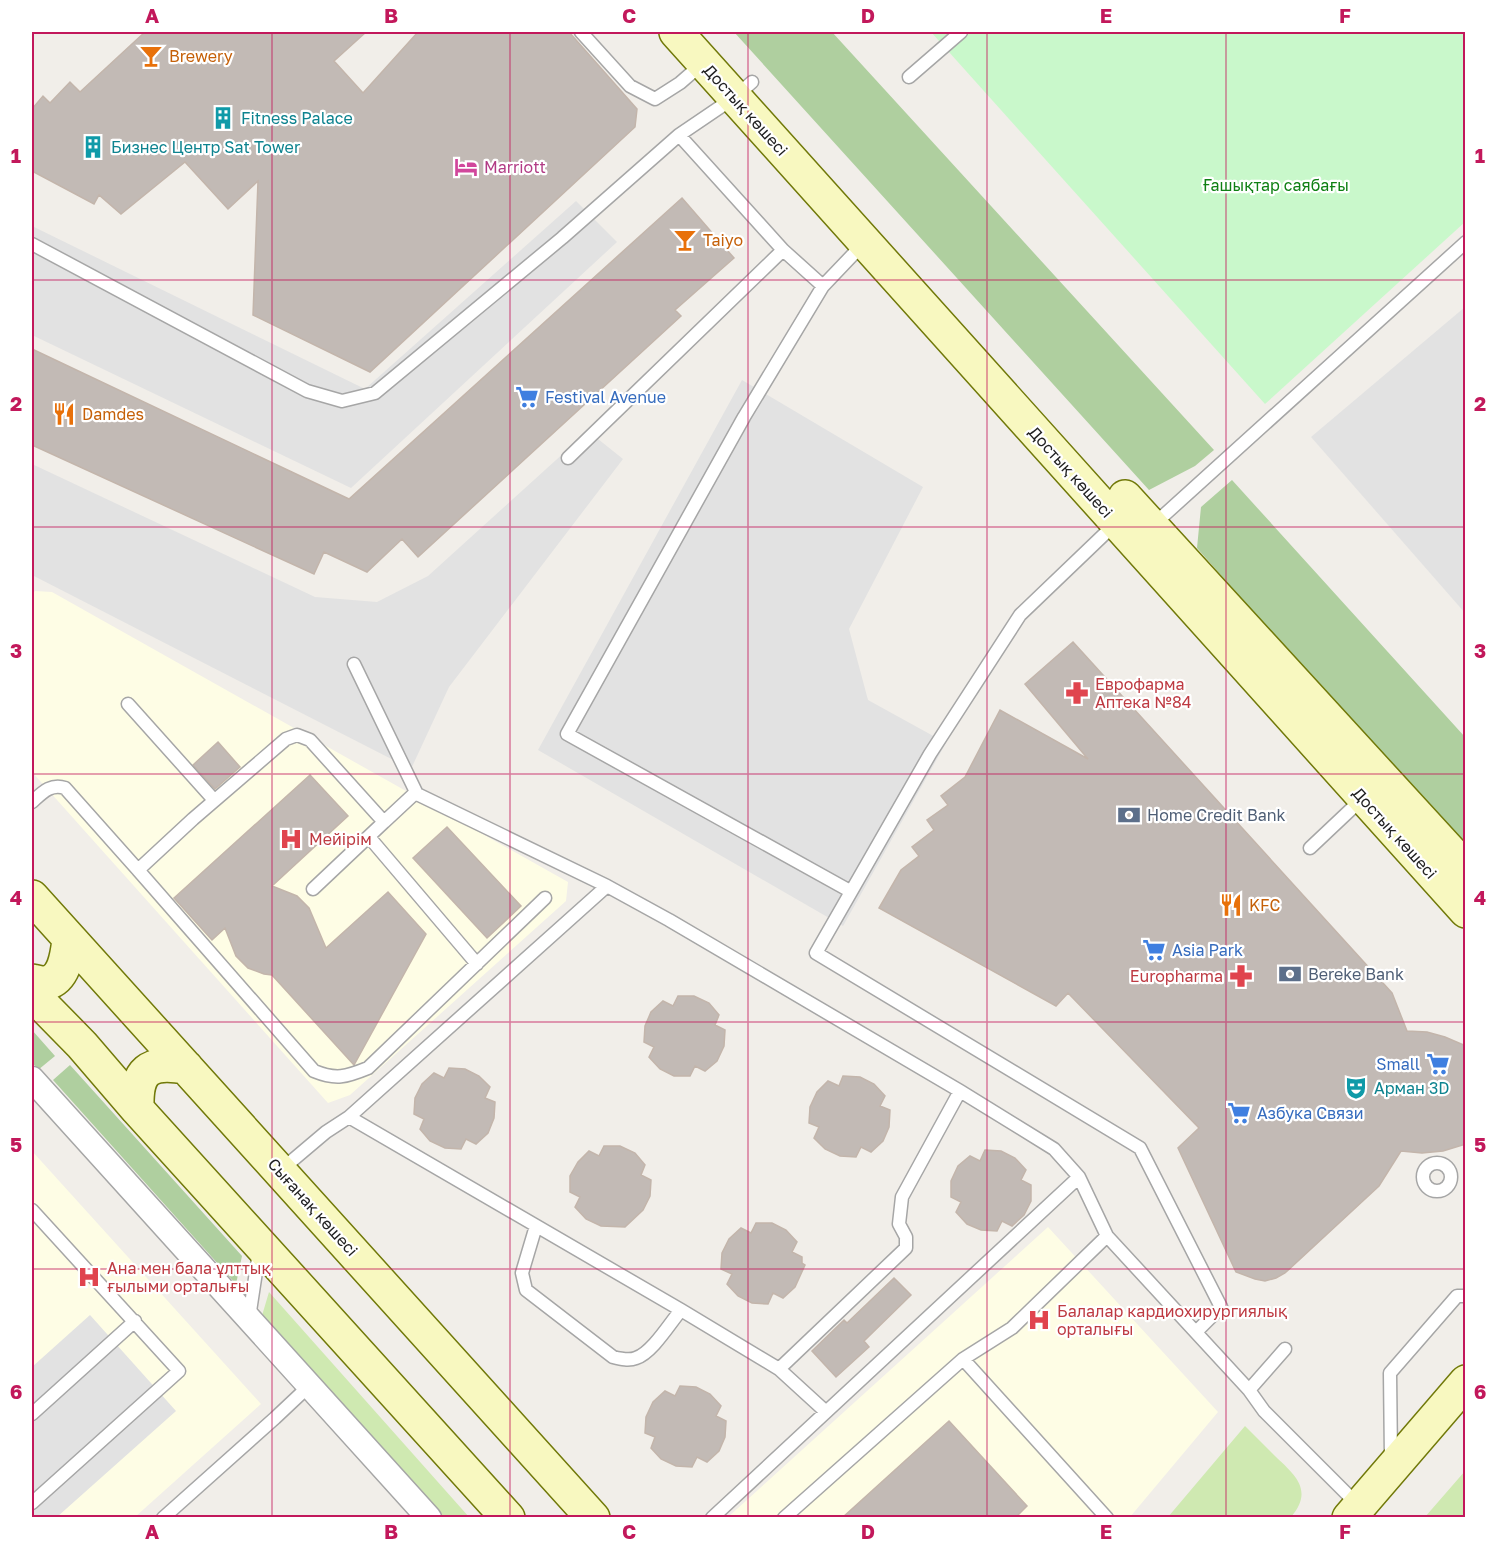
<svg xmlns="http://www.w3.org/2000/svg" width="1497" height="1549" font-family="'Golos Text',sans-serif">
<rect width="100%" height="100%" fill="#f1eee9"/>
<path fill="#fefde5" d="M 35,591 L 52,592 L 568,882 L 566,901 L 350,1095 L 328,1103 L 32,772 L 32,594 Z
M 32,1151 L 261,1404 L 135,1517 L 32,1517 Z
M 1048,1227 L 1218,1412 L 1130,1517 L 727,1518 Z"/>
<path fill="#cfe9b1" d="M 269,1292 L 469,1517 L 440,1517 L 261,1319 Z
M 1245,1426 C 1255,1436 1265,1446 1275,1456 C 1295,1475 1314,1490 1291,1517 L 1168,1517 Z
M 1465,1471 L 1465,1517 L 1425,1517 Z"/>
<path fill="#afcf9f" d="M 734,32 L 832,32 L 1214,450 L 1195,466 L 1149,490 Z
M 1232,480 L 1465,737 L 1465,853 L 1197,548 L 1201,507 Z
M 32,1030 L 55,1056 L 38,1070 L 32,1062 Z
M 70,1065 L 242,1256 L 236,1284 L 53,1080 Z"/>
<path fill="#c9f8cb" d="M 931,32 L 1465,32 L 1465,222 L 1265,404 Z"/>
<path fill="#e2e2e2" d="M 576,201 L 617,242 L 351,488 L 32,335 L 32,226 L 365,389 Z
M 1465,307 L 1465,613 L 1311,437 Z
M 742,380 L 923,487 L 849,629 L 868,700 L 946,743 L 843,926 L 538,750 Z
M 588,431 L 623,459 L 449,687 L 411,769 L 32,575 L 32,464 L 315,597 L 377,602 L 428,576 Z
M 90,1315 L 176,1411 L 57,1517 L 32,1517 L 32,1367 Z"/>
<path fill="#c2bab5" stroke="#c3b5ab" stroke-width="1.5" d="M 145,32 L 366,32 L 334,61 L 363,93 L 418,32 L 569,32 L 637,109 L 635,127 L 370,372 L 253,315 L 258,181 L 228,209 L 185,162 L 121,214 L 99,195 L 94,204 L 32,171 L 32,109 L 43,96 L 50,103 L 70,82 L 80,92 Z
M 682,198 L 734,258 L 675,310 L 681,316 L 418,557 L 402,539 L 367,572 L 324,552 L 314,574 L 32,445 L 32,349 L 349,499 Z
M 1073,642 L 1392,993 L 1407,1031 L 1427,1032 L 1445,1037 L 1466,1046 L 1466,1144 L 1443,1151 L 1422,1153 L 1401,1151 L 1379,1186 L 1285,1273 L 1276,1278 L 1265,1281 L 1255,1279 L 1236,1272 L 1178,1148 L 1199,1128 L 1068,993 L 1056,1006 L 879,908 L 901,870 L 919,856 L 912,847 L 934,830 L 927,820 L 948,805 L 941,796 L 965,777 L 1000,710 L 1088,759 L 1025,684 Z
M 218,742 L 240,767 L 215,789 L 193,765 Z
M 310,775 L 348,816 L 272,886 L 297,896 L 309,908 L 326,948 L 388,892 L 426,934 L 354,1065 L 272,975 L 264,974 L 248,968 L 236,956 L 225,928 L 212,940 L 174,898 Z
M 447,827 L 521,906 L 487,938 L 413,858 Z
M 678,996 L 694,996 L 709,1003 L 719,1015 L 715,1025 L 725,1030 L 724,1046 L 717,1061 L 705,1071 L 695,1066 L 690,1076 L 674,1076 L 660,1069 L 649,1057 L 654,1047 L 644,1042 L 645,1026 L 651,1012 L 663,1001 L 673,1006 Z
M 449,1068 L 465,1069 L 479,1076 L 490,1087 L 485,1098 L 495,1102 L 494,1118 L 488,1133 L 476,1144 L 466,1139 L 461,1149 L 445,1148 L 430,1141 L 420,1129 L 424,1119 L 414,1114 L 415,1098 L 422,1084 L 434,1073 L 444,1078 Z
M 843,1076 L 860,1077 L 874,1084 L 885,1096 L 880,1106 L 890,1110 L 889,1127 L 883,1141 L 871,1152 L 861,1147 L 856,1157 L 840,1156 L 825,1149 L 814,1138 L 819,1127 L 809,1123 L 810,1107 L 817,1092 L 828,1081 L 839,1086 Z
M 604,1146 L 620,1146 L 635,1153 L 645,1165 L 641,1175 L 651,1180 L 650,1196 L 643,1210 L 625,1227 L 601,1226 L 586,1219 L 575,1207 L 580,1197 L 570,1192 L 570,1176 L 578,1162 L 589,1151 L 599,1156 Z
M 985,1150 L 1001,1151 L 1015,1158 L 1026,1170 L 1021,1180 L 1031,1185 L 1031,1201 L 1024,1215 L 1012,1226 L 1002,1221 L 997,1231 L 981,1230 L 967,1224 L 956,1212 L 961,1202 L 951,1197 L 951,1181 L 958,1166 L 970,1156 L 980,1161 Z
M 756,1223 L 772,1223 L 786,1230 L 797,1242 L 792,1252 L 802,1257 L 802,1263 L 805,1265 L 795,1287 L 783,1298 L 773,1293 L 768,1304 L 752,1303 L 738,1296 L 727,1284 L 732,1274 L 721,1269 L 722,1253 L 729,1239 L 741,1228 L 751,1233 Z
M 894,1278 L 911,1295 L 864,1341 L 869,1347 L 836,1377 L 812,1351 L 844,1320 L 847,1323 Z
M 680,1386 L 696,1387 L 710,1394 L 721,1406 L 716,1416 L 726,1421 L 725,1437 L 719,1451 L 707,1462 L 697,1457 L 692,1467 L 676,1466 L 661,1459 L 651,1448 L 655,1437 L 645,1433 L 646,1417 L 653,1402 L 665,1391 L 675,1396 Z
M 949,1421 L 1027,1506 L 1015,1518 L 842,1518 Z"/>
<g fill="none" stroke-linecap="round" stroke-linejoin="round">
<g stroke="#a6a6a6" stroke-width="15">
<path id="lane" d="M 581,32 L 630,86 L 655,99 L 680,83 L 703,63
M 909,77 L 961,32
M 679,135 L 783,250
M 32,244 L 307,391 L 342,401 L 375,393 L 562,238 L 679,135 L 735,97 L 752,82
M 568,458 L 783,250 L 823,286
M 1115,524 L 1020,615 L 930,754 L 816,953 L 1140,1148 L 1221,1307 L 1196,1332
M 1152,526 L 1466,242
M 354,664 L 417,794
M 128,704 L 214,800
M 32,802 C 42,793 51,783 65,788 L 138,870
M 369,837 L 477,964
M 1310,848 L 1363,798
M 313,889 L 384,822
M 850,891 L 567,734 L 744,417 L 823,286 L 863,244
M 545,898 L 368,1068 C 346,1077 336,1080 314,1071 L 138,870 L 193,819 L 286,739 L 297,735 L 310,740 L 384,822 L 413,795 L 417,794 L 607,886 L 669,920 L 960,1091 L 1054,1149 L 1079,1177 L 1107,1236 L 1249,1390 L 1264,1411 L 1358,1505
M 349,1117 L 681,1310 L 779,1369 L 825,1411
M1423 1177a14 14 0 1 1 28 0a14 14 0 1 1-28 0Z
M 281,1170 L 326,1132 L 349,1117 L 607,886
M 32,1210 L 179,1371 L 32,1503
M 536,1226 L 522,1273 L 526,1290 L 613,1357 C 621,1359 629,1361 636,1358 C 652,1353 670,1323 681,1310
M 249,1318 L 259,1252
M 963,1359 L 1107,1518
M 779,1369 L 906,1248 L 906,1237 L 899,1224 L 902,1197 L 960,1091
M 1249,1390 L 1285,1349
M 32,1414 L 135,1321
M 1391,1459 L 1390,1373 L 1457,1296 L 1466,1296
M 163,1518 L 275,1418 L 309,1386
M 712,1518 L 1079,1177
M 784,1518 L 963,1359 L 1012,1328 L 1107,1236"/>
</g>
<g stroke="#a6a6a6" stroke-width="27">
<path id="street" d="M 32,1079 L 429,1518"/>
</g>
<g stroke="#717909" stroke-width="36">
<path id="secondary" d="M 676,32 L 1466,911
M 1125,497 L 1466,869
M 32,897 L 593,1518
M 32,981 C 36,982 43,984 47,983 C 65,978 67,955 69,940
M 32,994 L 82,1045 L 137,1109 L 508,1518
M 137,1109 C 136,1070 148,1061 186,1067
M 1349,1518 L 1466,1382"/>
</g>
<use href="#lane" stroke="#fff" stroke-width="12"/>
<use href="#street" stroke="#fff" stroke-width="24"/>
<use href="#secondary" stroke="#f8f8c0" stroke-width="33"/>
</g>
<path fill="none" stroke="#c2185b" stroke-width="1.5" stroke-opacity="0.55" d="M 272,32 L 272,1518M 510,32 L 510,1518M 748,32 L 748,1518M 987,32 L 987,1518M 1226,32 L 1226,1518M 32,280 L 1466,280M 32,527 L 1466,527M 32,774 L 1466,774M 32,1022 L 1466,1022M 32,1269 L 1466,1269"/>
<defs>
<g id="bar-bare" transform="scale(1.8)"><path d="M-6-5H6L.8 .8V4.5H3.5V6h-7V4.5H-.8V.8Z" fill="#e8710a" stroke="#fff" stroke-width="2.5" paint-order="stroke"/></g>
<g id="building-bare" transform="scale(1.8)"><path d="M-4-6H4V6H1V3H-1V6H-4ZM-2.5-4.3h1.7v1.8h-1.7ZM.8-4.3h1.7v1.8H.8ZM-2.5-1h1.7V.8h-1.7ZM.8-1h1.7V.8H.8Z" fill="#0f9aa8" stroke="#fff" stroke-width="2.5" paint-order="stroke"/></g>
<g id="hotel-bare" transform="scale(1.8)"><path d="M-6-4.5h1.5V1H6V5H4.5V3h-9V5H-6ZM-4 0a1.8 1.8 0 1 1 3.6 0ZM.5 0V-2.5h3Q6-2.5 6 0Z" fill="#d1479c" stroke="#fff" stroke-width="2.5" paint-order="stroke"/></g>
<g id="supermarket-bare" transform="scale(1.8)"><path d="M-6-5.5h2.5l.6 2H6L4.5 2H-2.5L-4.4-4H-6ZM-1.5 3.2a1.3 1.3 0 1 0 .1 0ZM3 3.2a1.3 1.3 0 1 0 .1 0Z" fill="#3f7fe0" stroke="#fff" stroke-width="2.5" paint-order="stroke"/></g>
<g id="restaurant-bare" transform="scale(1.8)"><path d="M-5-6h1v4h1v-4h1v4h1v-4h1v5L-1.5 .5V6h-2V.5L-5-1ZM5-6V6H3V1.5H1.5Q1.5-4 5-6Z" fill="#e8710a" stroke="#fff" stroke-width="2.5" paint-order="stroke"/></g>
<g id="pharmacy-bare" transform="scale(1.8)"><path d="M-2-6h4v4h4v4h-4v4h-4v-4h-4v-4h4Z" fill="#e0444e" stroke="#fff" stroke-width="2.5" paint-order="stroke"/></g>
<g id="bank-bare" transform="scale(1.8)"><path d="M-6-4H6V4H-6ZM0-2.3a2.3 2.3 0 1 0 0 4.6a2.3 2.3 0 1 0 0-4.6Z" fill="#5c6f8a" stroke="#fff" stroke-width="2.5" paint-order="stroke"/></g>
<g id="hospital-bare" transform="scale(1.8)"><path d="M-5-5h3v3.5h4V-5h3V5h-3V1.5h-4V5h-3Z" fill="#e0444e" stroke="#fff" stroke-width="2.5" paint-order="stroke"/></g>
<g id="theatre-bare" transform="scale(1.8)"><path d="M-5-5.5Q0-4 5-5.5V0Q5 5 0 6Q-5 5-5 0ZM-3.3-2.5H-1v1.5H-3.3ZM1-2.5H3.3v1.5H1ZM-2.8 1Q0 5.5 2.8 1Z" fill="#0f9aa8" stroke="#fff" stroke-width="2.5" paint-order="stroke"/></g>
</defs>
<g fill-rule="evenodd">
<use href="#bar-bare" x="151" y="56"/>
<use href="#building-bare" x="223" y="118"/>
<use href="#building-bare" x="93" y="147"/>
<use href="#hotel-bare" x="466" y="167"/>
<use href="#bar-bare" x="685" y="240"/>
<use href="#supermarket-bare" x="527" y="397"/>
<use href="#restaurant-bare" x="64" y="414"/>
<use href="#pharmacy-bare" x="1077" y="693"/>
<use href="#bank-bare" x="1129" y="815"/>
<use href="#hospital-bare" x="291" y="839"/>
<use href="#restaurant-bare" x="1231" y="905"/>
<use href="#supermarket-bare" x="1154" y="950"/>
<use href="#bank-bare" x="1290" y="974"/>
<use href="#pharmacy-bare" x="1241" y="976"/>
<use href="#supermarket-bare" x="1438" y="1064"/>
<use href="#theatre-bare" x="1356" y="1088"/>
<use href="#supermarket-bare" x="1239" y="1113"/>
<use href="#hospital-bare" x="89" y="1277"/>
<use href="#hospital-bare" x="1039" y="1320"/>
</g>
<g text-anchor="middle" dominant-baseline="central" stroke-width="4.5" stroke-linejoin="round" paint-order="stroke">
<g font-size="16" fill="#c56008" stroke="#fff" text-anchor="start">
<text x="169" y="56">Brewery</text>
<text x="703" y="240">Taiyo</text>
<text x="82" y="414">Damdes</text>
<text x="1249" y="905">KFC</text>
</g>
<g font-size="16" fill="#222" stroke="#fff">
<text transform="translate(746 110) rotate(48)">Достық көшесі</text>
<text transform="translate(1071 472) rotate(48)">Достық көшесі</text>
<text transform="translate(1395 833) rotate(48)">Достық көшесі</text>
<text transform="translate(313 1207) rotate(48)">Сығанақ көшесі</text>
</g>
<g font-size="16" fill="#0d838f" stroke="#fff" text-anchor="start">
<text x="241" y="118">Fitness Palace</text>
<text x="111" y="147">Бизнес Центр Sat Tower</text>
<text x="1374" y="1088">Арман 3D</text>
</g>
<g font-size="16" fill="#b23c85" stroke="#fff" text-anchor="start">
<text x="484" y="167">Marriott</text>
</g>
<g font-size="16" fill="#0f8014" stroke="#fff">
<text x="1276" y="185">Ғашықтар саябағы</text>
</g>
<g font-size="16" fill="#366cbe" stroke="#fff" text-anchor="start">
<text x="545" y="397">Festival Avenue</text>
<text x="1172" y="950">Asia Park</text>
<text x="1420" y="1064" text-anchor="end">Small</text>
<text x="1257" y="1113">Азбука Связи</text>
</g>
<g font-size="16" fill="#be3a42" stroke="#fff" text-anchor="start">
<text x="1095" y="684">Еврофарма<tspan x="1095" dy="18">Аптека №84</tspan></text>
<text x="309" y="839">Мейірім</text>
<text x="1223" y="976" text-anchor="end">Europharma</text>
<text x="107" y="1268">Ана мен бала ұлттық<tspan x="107" dy="18">ғылыми орталығы</tspan></text>
<text x="1057" y="1311">Балалар кардиохирургиялық<tspan x="1057" dy="18">орталығы</tspan></text>
</g>
<g font-size="16" fill="#4e5e75" stroke="#fff" text-anchor="start">
<text x="1147" y="815">Home Credit Bank</text>
<text x="1308" y="974">Bereke Bank</text>
</g>
</g>
<rect width="1497" height="1549" fill="none" stroke="#ffffff" stroke-width="66"/>
<rect x="33" y="33" width="1431" height="1483" fill="none" stroke="#c2185b" stroke-width="2"/>
<g font-size="20" text-anchor="middle" font-weight="bold" fill="#c2185b">
<text x="152" y="23">A</text>
<text x="391" y="23">B</text>
<text x="629" y="23">C</text>
<text x="868" y="23">D</text>
<text x="1106" y="23">E</text>
<text x="1345" y="23">F</text>
<text x="16" y="163">1</text>
<text x="1480" y="163">1</text>
<text x="16" y="411">2</text>
<text x="1480" y="411">2</text>
<text x="16" y="658">3</text>
<text x="1480" y="658">3</text>
<text x="16" y="905">4</text>
<text x="1480" y="905">4</text>
<text x="16" y="1152">5</text>
<text x="1480" y="1152">5</text>
<text x="16" y="1399">6</text>
<text x="1480" y="1399">6</text>
<text x="152" y="1539">A</text>
<text x="391" y="1539">B</text>
<text x="629" y="1539">C</text>
<text x="868" y="1539">D</text>
<text x="1106" y="1539">E</text>
<text x="1345" y="1539">F</text>
</g>
</svg>
